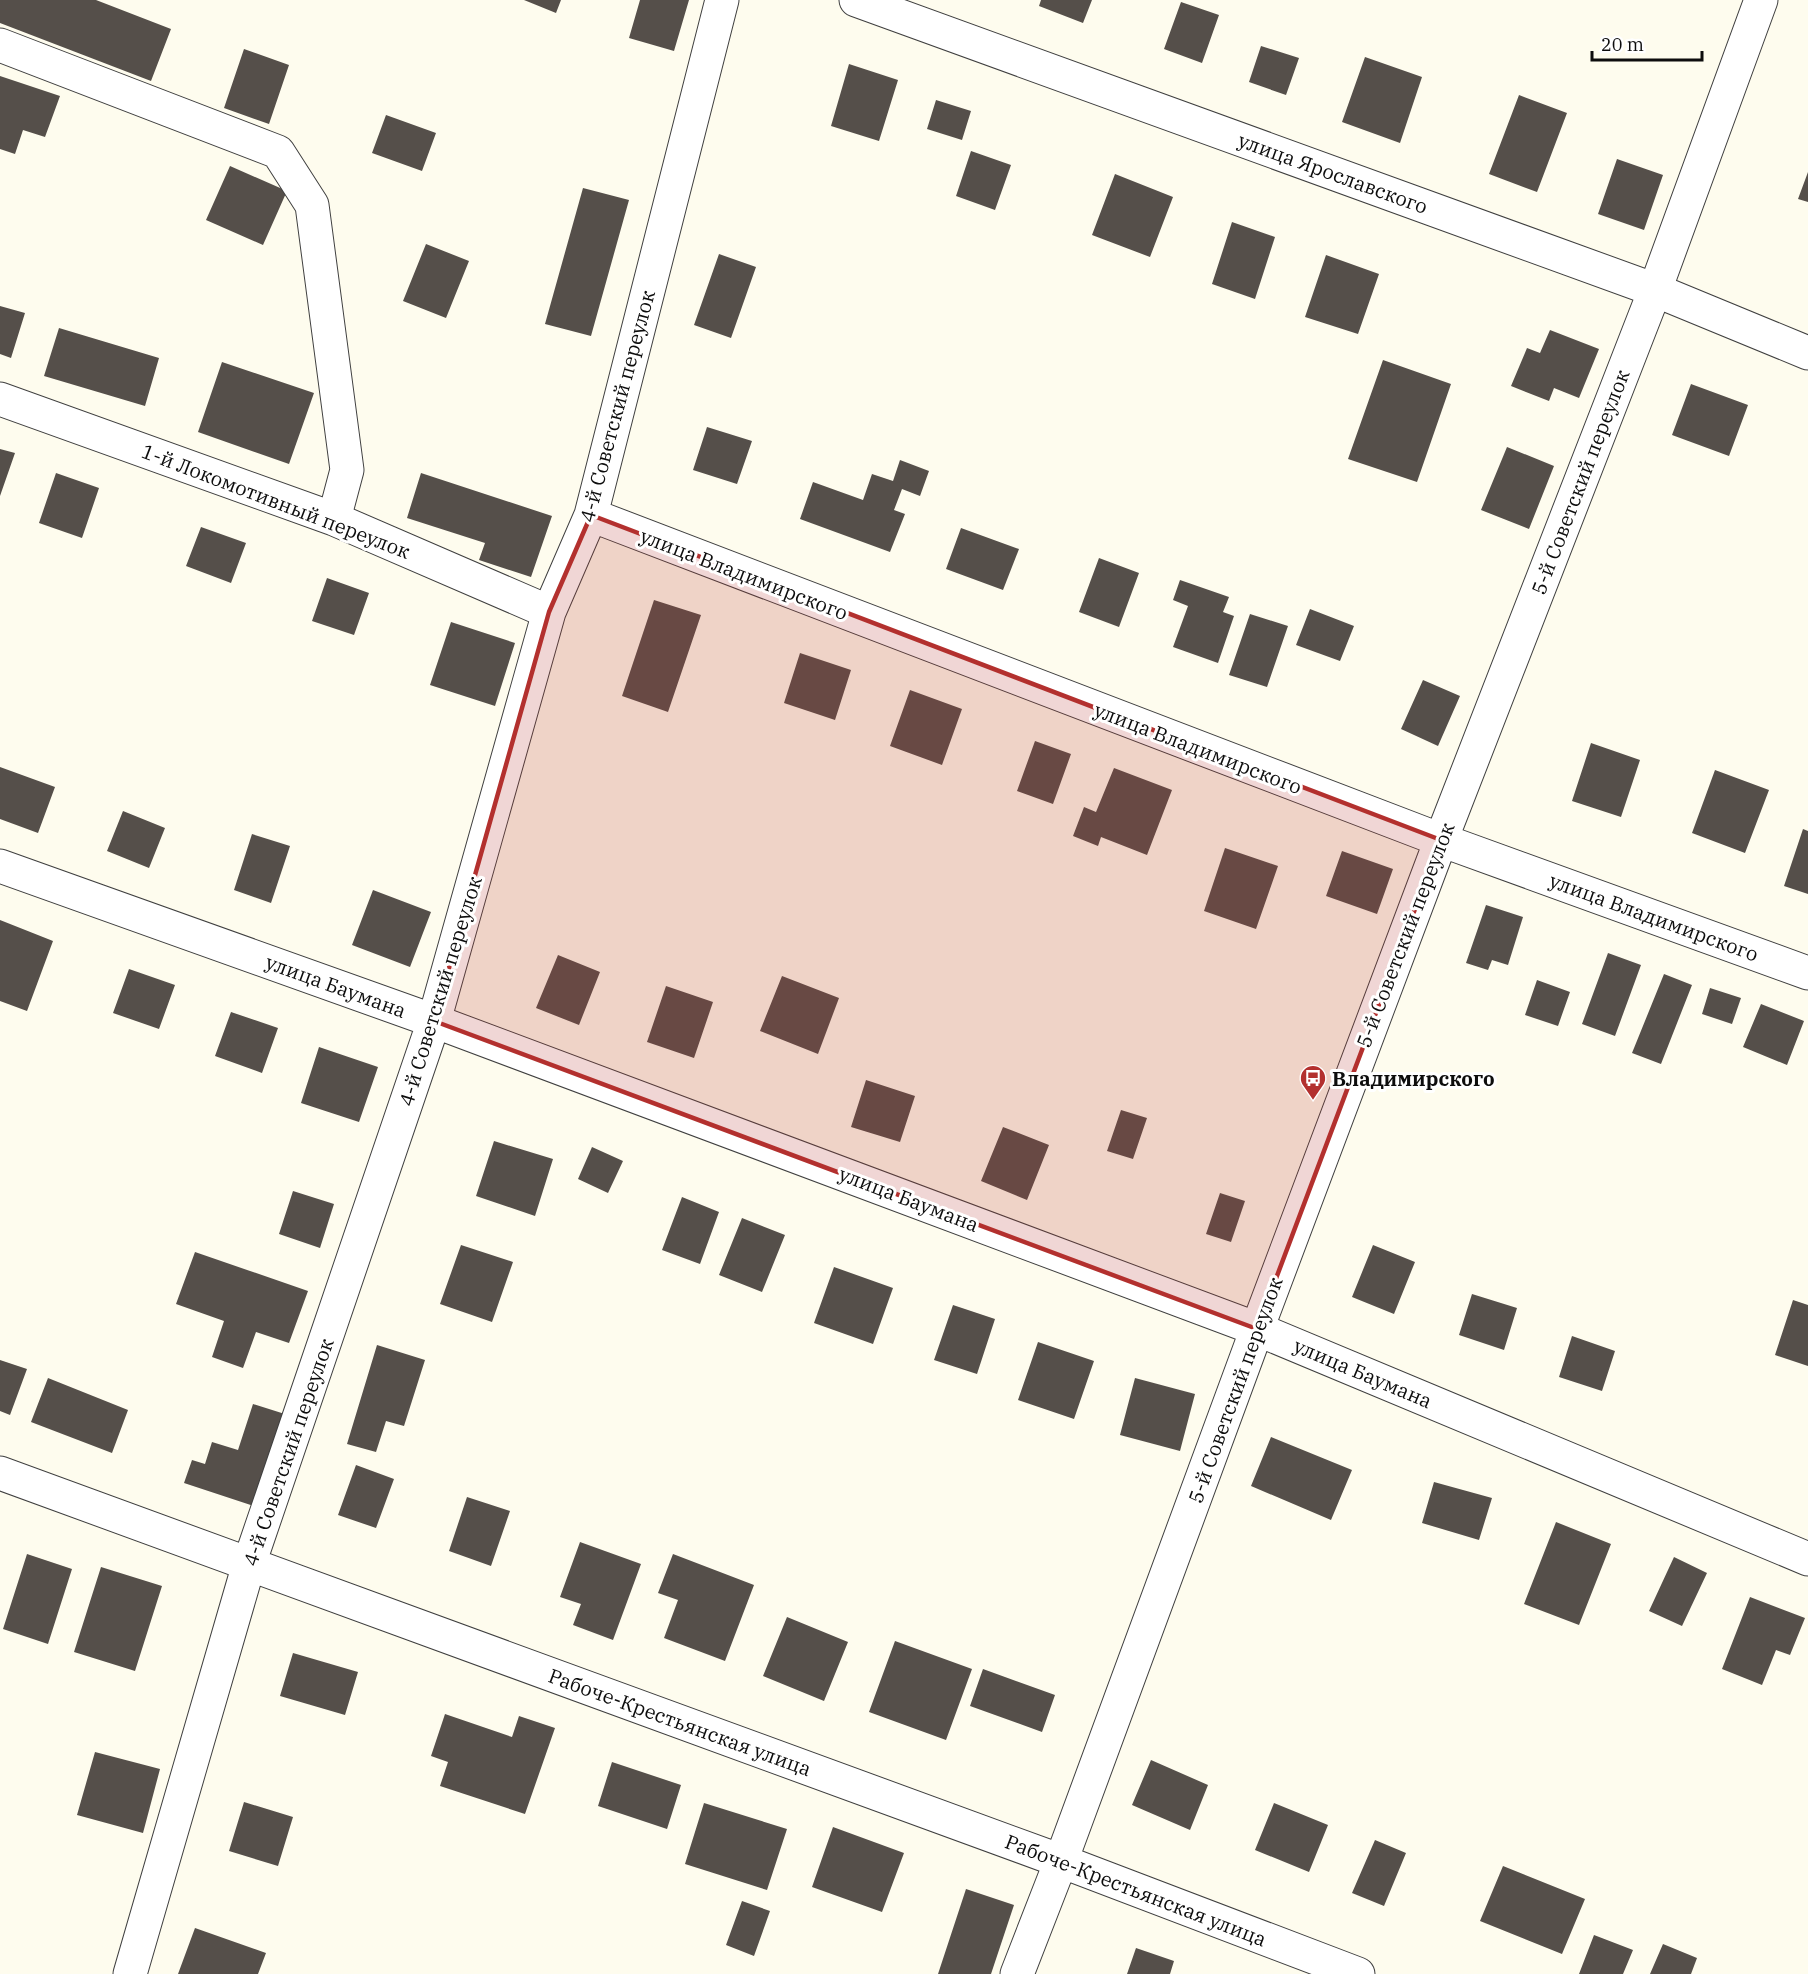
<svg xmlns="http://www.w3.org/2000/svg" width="1808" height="1974" font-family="'IBM Plex Serif',serif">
<rect width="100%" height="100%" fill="#fefcee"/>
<path fill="#554f4a" d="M 0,0 L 96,0 L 171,29 L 151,81 L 0,23 Z
M 524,0 L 561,0 L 556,13 Z
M 640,0 L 689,0 L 674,51 L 629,38 Z
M 1041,0 L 1092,0 L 1083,23 L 1039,6 Z
M 1181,2 L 1219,15 L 1202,63 L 1164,49 Z
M 1261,46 L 1299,58 L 1286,95 L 1249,82 Z
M 244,49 L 289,65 L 269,124 L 224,108 Z
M 1365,57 L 1422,77 L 1400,143 L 1342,122 Z
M 849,64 L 898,80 L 879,141 L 831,126 Z
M 0,76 L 60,96 L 45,137 L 23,130 L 15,154 L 0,149 Z
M 1519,95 L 1567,113 L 1537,192 L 1489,174 Z
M 936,100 L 971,111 L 962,140 L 927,129 Z
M 386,115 L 436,133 L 422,171 L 372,153 Z
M 971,151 L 1011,165 L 995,210 L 956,196 Z
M 1617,159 L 1663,175 L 1644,230 L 1598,214 Z
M 230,166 L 287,191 L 263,245 L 206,220 Z
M 1808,172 L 1808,202 L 1798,199 Z
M 1115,174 L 1173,197 L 1150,257 L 1092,235 Z
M 583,188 L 629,200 L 591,336 L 545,324 Z
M 1232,222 L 1275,237 L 1255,299 L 1212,284 Z
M 426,244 L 469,261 L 446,318 L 403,301 Z
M 719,254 L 756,267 L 731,338 L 694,325 Z
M 1326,255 L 1379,274 L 1358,334 L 1305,317 Z
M 0,306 L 25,313 L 11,358 L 0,354 Z
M 59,328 L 159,358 L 145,406 L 44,376 Z
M 1550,330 L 1599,349 L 1579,398 L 1554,388 L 1549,401 L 1511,386 L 1527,348 L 1540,353 Z
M 1383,360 L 1451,384 L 1417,482 L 1348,459 Z
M 222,362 L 314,393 L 289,464 L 198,432 Z
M 1691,384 L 1748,405 L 1729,456 L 1672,435 Z
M 707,427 L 752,441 L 737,484 L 693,470 Z
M 1507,447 L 1554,466 L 1529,529 L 1481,510 Z
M 0,449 L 15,453 L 0,496 Z
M 900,460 L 929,471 L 920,496 L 902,489 L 894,510 L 905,514 L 890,552 L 800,519 L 813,482 L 863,500 L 872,474 L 893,481 Z
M 56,473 L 99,488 L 82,538 L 39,523 Z
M 421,473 L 552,516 L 531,577 L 479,560 L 485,543 L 407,518 Z
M 201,527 L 246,543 L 231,583 L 186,566 Z
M 961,528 L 1019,549 L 1003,590 L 946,569 Z
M 1099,558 L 1139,573 L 1119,627 L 1079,612 Z
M 327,578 L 369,593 L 354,635 L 312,621 Z
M 1180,580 L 1229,597 L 1223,612 L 1234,616 L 1218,663 L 1173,647 L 1188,606 L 1173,600 Z
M 654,600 L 701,615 L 668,712 L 622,696 Z
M 1310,609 L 1354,626 L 1340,661 L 1296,645 Z
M 1250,614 L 1288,626 L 1267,687 L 1229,675 Z
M 451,622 L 515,643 L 495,706 L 430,685 Z
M 800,653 L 851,670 L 835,720 L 784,703 Z
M 1423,680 L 1460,696 L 1438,746 L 1401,729 Z
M 910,690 L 962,709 L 942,765 L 890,746 Z
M 1035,741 L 1071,754 L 1053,804 L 1017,791 Z
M 1591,743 L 1640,760 L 1621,817 L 1572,801 Z
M 0,767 L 55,787 L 38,833 L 0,819 Z
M 1114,768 L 1172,790 L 1147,855 L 1101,837 L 1098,846 L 1073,836 L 1084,807 L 1096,812 Z
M 1715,770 L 1769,790 L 1745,853 L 1692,833 Z
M 123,811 L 165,828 L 149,868 L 107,851 Z
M 1803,829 L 1808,831 L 1808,894 L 1784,886 Z
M 252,834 L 290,846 L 271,903 L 234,890 Z
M 1225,848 L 1278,866 L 1256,929 L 1204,911 Z
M 1342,851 L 1393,869 L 1377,914 L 1326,896 Z
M 373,890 L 431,912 L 410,967 L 352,945 Z
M 1486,905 L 1523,917 L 1508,965 L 1492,960 L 1488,970 L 1466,963 Z
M 0,920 L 53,941 L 27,1011 L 0,1001 Z
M 1608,953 L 1641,965 L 1615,1036 L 1582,1024 Z
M 558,955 L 600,972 L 579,1025 L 536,1008 Z
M 129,969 L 175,985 L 159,1029 L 113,1013 Z
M 1664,974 L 1692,985 L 1661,1064 L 1632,1053 Z
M 782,976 L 839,998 L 818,1054 L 760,1031 Z
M 1537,980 L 1570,992 L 1558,1026 L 1525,1015 Z
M 666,986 L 713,1002 L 694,1058 L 647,1042 Z
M 1710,988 L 1741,998 L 1732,1024 L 1702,1014 Z
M 1761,1004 L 1804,1021 L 1787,1065 L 1743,1047 Z
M 231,1012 L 278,1028 L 262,1073 L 215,1056 Z
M 319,1047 L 378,1067 L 359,1122 L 301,1103 Z
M 866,1080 L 915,1096 L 900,1142 L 851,1127 Z
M 1121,1110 L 1147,1118 L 1133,1159 L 1107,1151 Z
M 1003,1127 L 1049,1145 L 1027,1200 L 981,1181 Z
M 494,1141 L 553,1159 L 535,1216 L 476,1196 Z
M 592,1147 L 623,1161 L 608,1193 L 578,1179 Z
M 293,1191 L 334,1204 L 320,1248 L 279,1234 Z
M 1220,1193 L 1245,1201 L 1231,1242 L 1206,1234 Z
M 682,1197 L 719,1212 L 700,1264 L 662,1250 Z
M 742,1218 L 785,1235 L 762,1292 L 719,1275 Z
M 461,1245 L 513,1262 L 492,1322 L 440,1304 Z
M 1373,1245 L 1415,1262 L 1394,1314 L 1352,1297 Z
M 195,1252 L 308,1291 L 289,1343 L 256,1332 L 243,1368 L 212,1357 L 224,1321 L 176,1304 Z
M 834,1267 L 893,1288 L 873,1344 L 814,1323 Z
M 1472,1294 L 1517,1308 L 1504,1350 L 1459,1335 Z
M 1793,1300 L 1808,1305 L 1808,1366 L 1775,1355 Z
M 953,1305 L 995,1319 L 977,1374 L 934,1360 Z
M 1572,1336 L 1615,1351 L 1602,1391 L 1559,1377 Z
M 1038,1342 L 1094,1361 L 1074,1419 L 1018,1400 Z
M 377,1345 L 425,1360 L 404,1426 L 386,1421 L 376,1452 L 347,1444 Z
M 0,1360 L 27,1369 L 10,1415 L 0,1411 Z
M 48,1378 L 128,1410 L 112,1453 L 31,1422 Z
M 1135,1378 L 1195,1394 L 1180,1451 L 1120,1435 Z
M 253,1404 L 288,1415 L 257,1507 L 184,1483 L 192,1460 L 205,1464 L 212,1442 L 238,1450 Z
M 1271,1437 L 1352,1470 L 1331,1520 L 1251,1486 Z
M 356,1465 L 394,1479 L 376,1528 L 338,1515 Z
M 1434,1482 L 1492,1498 L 1479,1540 L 1422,1523 Z
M 467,1497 L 510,1511 L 491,1566 L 449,1551 Z
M 1556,1522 L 1611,1544 L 1579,1625 L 1524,1604 Z
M 580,1542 L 641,1564 L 613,1640 L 573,1625 L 581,1604 L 560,1597 Z
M 27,1554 L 72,1569 L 48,1644 L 3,1629 Z
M 673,1554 L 754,1585 L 725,1661 L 664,1638 L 678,1600 L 658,1593 Z
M 1674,1557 L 1707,1573 L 1682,1626 L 1649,1611 Z
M 101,1567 L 162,1586 L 135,1671 L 74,1652 Z
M 1750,1597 L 1805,1618 L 1790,1655 L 1776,1650 L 1762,1685 L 1722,1669 Z
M 787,1617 L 848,1642 L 824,1701 L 763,1676 Z
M 895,1641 L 972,1669 L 946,1740 L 869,1712 Z
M 293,1653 L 358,1672 L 345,1715 L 280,1696 Z
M 983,1669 L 1055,1695 L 1042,1732 L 970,1706 Z
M 445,1714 L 512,1737 L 519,1716 L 555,1728 L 525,1814 L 440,1786 L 448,1762 L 431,1756 Z
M 95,1752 L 160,1769 L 143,1833 L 77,1815 Z
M 1151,1760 L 1208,1785 L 1190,1830 L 1132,1805 Z
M 612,1762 L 681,1785 L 667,1829 L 598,1806 Z
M 244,1802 L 293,1817 L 278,1866 L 229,1851 Z
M 704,1803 L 787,1829 L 767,1890 L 685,1864 Z
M 1274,1803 L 1328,1825 L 1309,1872 L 1255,1850 Z
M 833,1827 L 904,1853 L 882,1912 L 812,1887 Z
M 1375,1840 L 1406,1853 L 1384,1906 L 1352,1893 Z
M 1503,1866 L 1585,1899 L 1562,1954 L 1480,1921 Z
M 966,1889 L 1014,1905 L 991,1974 L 938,1974 Z
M 742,1901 L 770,1911 L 754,1956 L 726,1945 Z
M 195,1928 L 266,1953 L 258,1974 L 178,1974 Z
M 1594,1935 L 1633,1950 L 1623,1974 L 1579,1974 Z
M 1663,1944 L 1697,1958 L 1691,1974 L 1650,1974 Z
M 1136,1948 L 1174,1961 L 1170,1974 L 1127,1974 Z"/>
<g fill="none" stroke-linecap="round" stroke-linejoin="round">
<g stroke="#404040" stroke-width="35">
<path id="minor" d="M 856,0 L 1655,290 L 1808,353
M 0,45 L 278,152 L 312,205 L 347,470 L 334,519
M 0,399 L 334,519 L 549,612
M 591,515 L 1441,840 L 1808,973
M 0,866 L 434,1021 L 1257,1329 L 1808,1559
M 0,1473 L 1061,1861 L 1358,1974
M 130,1974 L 249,1564 L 434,1021 L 549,612 L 591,515 L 722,0
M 1017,1974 L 1061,1861 L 1257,1329 L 1441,840 L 1655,290 L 1761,0"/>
</g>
<use href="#minor" stroke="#fff" stroke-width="33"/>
</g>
<path fill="#b3302e" fill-opacity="0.2" stroke="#b3302e" stroke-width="4.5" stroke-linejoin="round" d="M 591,515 L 1441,840 L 1257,1329 L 434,1021 L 549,612 Z"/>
<defs>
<g id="bus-pin" transform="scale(1.35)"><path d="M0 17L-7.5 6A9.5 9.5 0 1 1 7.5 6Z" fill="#b3302e" stroke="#fff"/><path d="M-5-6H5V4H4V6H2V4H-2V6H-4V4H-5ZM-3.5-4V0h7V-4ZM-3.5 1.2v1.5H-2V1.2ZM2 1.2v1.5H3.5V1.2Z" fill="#fff"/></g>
</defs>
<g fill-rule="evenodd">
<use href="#bus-pin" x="1313" y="1078"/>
</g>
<g text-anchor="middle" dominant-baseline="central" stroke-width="6" stroke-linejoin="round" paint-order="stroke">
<g font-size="20" fill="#0d0d0d" stroke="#fff">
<text transform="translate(1333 173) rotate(20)">улица Ярославского</text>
<text transform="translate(617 406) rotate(-75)">4-й Советский переулок</text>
<text transform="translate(1580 482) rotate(-69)">5-й Советский переулок</text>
<text transform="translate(276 501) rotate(21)">1-й Локомотивный переулок</text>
<text transform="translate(744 574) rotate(21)">улица Владимирского</text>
<text transform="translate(1198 748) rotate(21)">улица Владимирского</text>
<text transform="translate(1654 917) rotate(20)">улица Владимирского</text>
<text transform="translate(1405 935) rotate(-69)">5-й Советский переулок</text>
<text transform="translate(336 986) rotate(20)">улица Баумана</text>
<text transform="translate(440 991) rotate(-73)">4-й Советский переулок</text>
<text transform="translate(909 1199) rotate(21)">улица Баумана</text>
<text transform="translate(1363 1373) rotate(23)">улица Баумана</text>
<text transform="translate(1235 1390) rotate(-70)">5-й Советский переулок</text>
<text transform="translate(288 1452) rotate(-71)">4-й Советский переулок</text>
<text transform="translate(680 1722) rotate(20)">Рабоче-Крестьянская улица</text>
<text transform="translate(1136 1890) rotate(21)">Рабоче-Крестьянская улица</text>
</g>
<g font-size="20" font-weight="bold" fill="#0d0d0d" stroke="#fff" text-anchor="start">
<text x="1332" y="1078">Владимирского</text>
</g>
</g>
<path d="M1592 51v9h110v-9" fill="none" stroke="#0d0d0d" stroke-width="3"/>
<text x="1601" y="51" font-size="18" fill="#0d0d0d" stroke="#ffffff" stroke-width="4.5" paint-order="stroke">20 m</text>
</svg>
